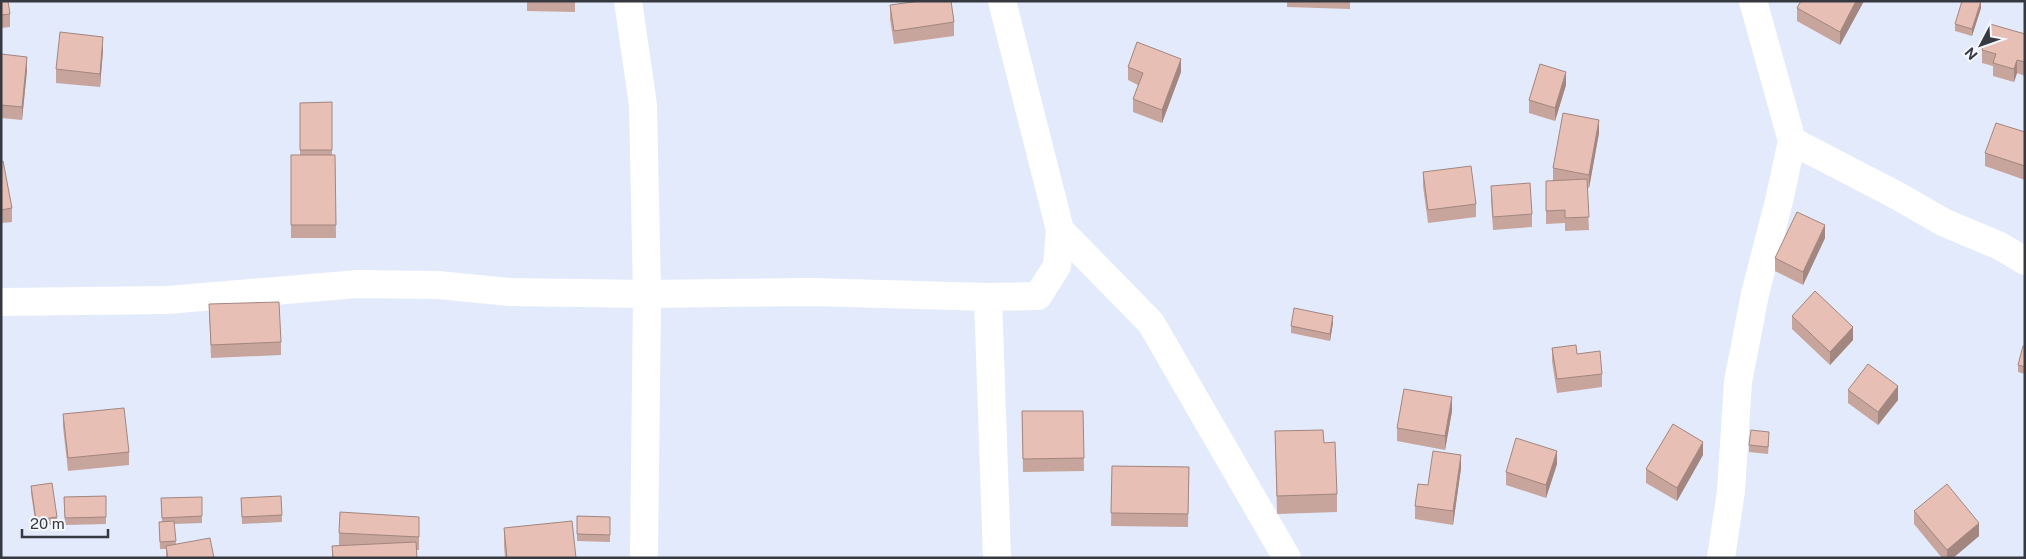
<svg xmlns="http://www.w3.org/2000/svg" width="2026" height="559" font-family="'Public Sans',sans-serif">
<rect width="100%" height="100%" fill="#e3eafc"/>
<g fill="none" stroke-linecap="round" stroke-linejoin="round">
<path stroke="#fff" stroke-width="28" d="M 628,1 L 643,105 L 647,294 L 644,558
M 1792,141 L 1896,195 L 1945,223 L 2000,246 L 2025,261
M 1060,230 L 1151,323 L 1287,558
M 988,297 L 997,558
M 1,302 L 167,300 L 358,284 L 438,285 L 510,292 L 647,294 L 812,292 L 988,297 L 1038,296 L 1057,266 L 1060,230 L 1002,1
M 1721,558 L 1731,491 L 1738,382 L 1755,294 L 1779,201 L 1792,141 L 1753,1"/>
</g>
<path fill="#c7a49c" d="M 1,1 L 10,14 L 10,27 L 1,28 Z
M 527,1 L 575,1 L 575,12 L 527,11 Z
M 1287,1 L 1350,1 L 1350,9 L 1287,7 Z
M 1801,1 L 1864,1 L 1840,45 L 1797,21 L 1797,8 Z
M 890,5 L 954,22 L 954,36 L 894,44 L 890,19 Z
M 1981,8 L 1972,36 L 1955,31 L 1955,24 Z
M 2025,34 L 2025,76 L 2017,73 L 2014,82 L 1993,76 L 1993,66 L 1982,63 L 1982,50 Z
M 103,50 L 100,87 L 56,83 L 56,69 Z
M 1,54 L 27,70 L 22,120 L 1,118 Z
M 1128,67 L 1181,72 L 1162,123 L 1133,112 L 1133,99 L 1138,85 L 1128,80 Z
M 1566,85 L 1555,121 L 1529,113 L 1529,100 Z
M 332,102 L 332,155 L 335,155 L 336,238 L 291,238 L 291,155 L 300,155 L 300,103 Z
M 2025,132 L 2025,180 L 1985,166 L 1985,153 Z
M 1599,133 L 1589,188 L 1587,187 L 1589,230 L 1565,231 L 1565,223 L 1546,224 L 1546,181 L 1553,181 L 1553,168 Z
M 1,162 L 12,208 L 12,222 L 1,223 Z
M 1423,172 L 1476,204 L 1476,217 L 1428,223 L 1423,186 Z
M 1491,186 L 1532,214 L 1532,227 L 1493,230 L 1491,200 Z
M 1825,238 L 1803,285 L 1775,271 L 1775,258 Z
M 209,304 L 281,342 L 281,355 L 211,358 Z
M 1792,316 L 1853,340 L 1830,365 L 1792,329 Z
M 1333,323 L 1330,341 L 1291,333 L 1291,326 Z
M 2025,346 L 2025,374 L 2018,372 L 2018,365 Z
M 1552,348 L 1577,354 L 1602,374 L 1602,387 L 1557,393 L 1552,361 Z
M 1848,390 L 1898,400 L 1878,425 L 1848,403 Z
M 1022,411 L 1083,411 L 1084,471 L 1023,472 Z
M 1452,411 L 1445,450 L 1397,441 L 1397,428 Z
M 63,414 L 129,452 L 129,465 L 68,471 L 63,427 Z
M 1275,431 L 1324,443 L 1337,494 L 1337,512 L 1277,514 Z
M 1769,439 L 1768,454 L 1749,452 L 1749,445 Z
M 1703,455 L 1677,501 L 1646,483 L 1646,469 Z
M 1557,464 L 1546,498 L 1506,485 L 1506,472 Z
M 1112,466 L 1189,467 L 1188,527 L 1111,526 Z
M 1461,468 L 1453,525 L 1415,519 L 1415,506 L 1428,485 Z
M 31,486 L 57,517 L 57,524 L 36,527 L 31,493 Z
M 106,496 L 106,524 L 65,525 L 64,497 Z
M 161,498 L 202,516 L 202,523 L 174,524 L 176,544 L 214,558 L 166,558 L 166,549 L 160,549 L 159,522 L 162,522 Z
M 241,498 L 282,515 L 282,522 L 242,524 Z
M 1914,511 L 1979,536 L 1953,558 L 1942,558 L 1914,524 Z
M 577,516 L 610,517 L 610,542 L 577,541 Z
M 419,517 L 419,550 L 416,550 L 417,558 L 332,558 L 332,546 L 339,545 L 339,533 Z
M 504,528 L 576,558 L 505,558 L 504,546 Z"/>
<path fill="#a2867f" d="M 1856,1 L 1864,1 L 1840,45 L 1840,32 Z
M 1981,1 L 1981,8 L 1972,36 L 1972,29 Z
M 103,37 L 103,50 L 100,87 L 100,74 Z
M 27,57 L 27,70 L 22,120 L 22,107 Z
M 1181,59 L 1181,72 L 1162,123 L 1162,110 Z
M 2017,60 L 2017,73 L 2014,82 L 2014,69 Z
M 1566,72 L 1566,85 L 1555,121 L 1555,108 Z
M 1599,120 L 1599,133 L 1589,188 L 1589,175 Z
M 1825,225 L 1825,238 L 1803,285 L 1803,272 Z
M 1333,316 L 1333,323 L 1330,341 L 1330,334 Z
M 1853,327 L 1853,340 L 1830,365 L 1830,352 Z
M 1898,386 L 1898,400 L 1878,425 L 1878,412 Z
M 1452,397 L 1452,411 L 1445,450 L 1445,436 Z
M 1703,442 L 1703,455 L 1677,501 L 1677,488 Z
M 1557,451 L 1557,464 L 1546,498 L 1546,485 Z
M 1461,455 L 1461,468 L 1453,525 L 1453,511 Z
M 1979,523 L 1979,536 L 1953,558 L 1947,558 L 1947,550 Z"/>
<path fill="#e7bfb5" stroke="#a2867f" d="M 1,1 L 8,1 L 10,14 L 1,15 Z
M 920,1 L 951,1 L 954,22 L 894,31 L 890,5 Z
M 1801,1 L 1856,1 L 1840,32 L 1797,8 Z
M 1962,1 L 1981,1 L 1972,29 L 1955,24 Z
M 1990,24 L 2025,34 L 2025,62 L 2017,60 L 2014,69 L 1993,63 L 1996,54 L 1982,50 Z
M 60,32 L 103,37 L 100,74 L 56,69 Z
M 1137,42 L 1181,59 L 1162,110 L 1133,99 L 1143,73 L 1128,67 Z
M 1,54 L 27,57 L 22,107 L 1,105 Z
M 1540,64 L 1566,72 L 1555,108 L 1529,100 Z
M 332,102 L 332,150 L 300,150 L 300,103 Z
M 1563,113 L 1599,120 L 1589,175 L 1553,168 Z
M 1996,123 L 2025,132 L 2025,166 L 1985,153 Z
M 291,155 L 335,155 L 336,225 L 291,225 Z
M 3,161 L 12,208 L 1,210 L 1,162 Z
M 1471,166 L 1476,204 L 1428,210 L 1423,172 Z
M 1587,179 L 1589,217 L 1565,218 L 1565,210 L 1546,211 L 1546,181 Z
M 1530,183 L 1532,214 L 1493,217 L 1491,186 Z
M 1797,212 L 1825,225 L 1803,272 L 1775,258 Z
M 1815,291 L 1853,327 L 1830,352 L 1792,316 Z
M 279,302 L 281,342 L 211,345 L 209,304 Z
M 1294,308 L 1333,316 L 1330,334 L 1291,326 Z
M 1576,345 L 1577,354 L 1600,351 L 1602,374 L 1557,379 L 1552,348 Z
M 2023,346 L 2025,346 L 2025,367 L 2018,365 Z
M 1868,364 L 1898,386 L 1878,412 L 1848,390 Z
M 1404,389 L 1452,397 L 1445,436 L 1397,428 Z
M 124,408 L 129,452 L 68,458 L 63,414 Z
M 1022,411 L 1083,411 L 1084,458 L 1023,459 Z
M 1673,424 L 1703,442 L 1677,488 L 1646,469 Z
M 1323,430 L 1324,443 L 1335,442 L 1337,494 L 1277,496 L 1275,431 Z
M 1751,430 L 1769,432 L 1768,447 L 1749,445 Z
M 1516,438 L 1557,451 L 1546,485 L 1506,472 Z
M 1433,451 L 1461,455 L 1453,511 L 1415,506 L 1418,484 L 1428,485 Z
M 1112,466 L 1189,467 L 1188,514 L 1111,513 Z
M 52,483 L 57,517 L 36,520 L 31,486 Z
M 1947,484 L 1979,523 L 1947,550 L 1914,511 Z
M 106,496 L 106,517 L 65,518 L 64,497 Z
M 281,496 L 282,515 L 242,517 L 241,498 Z
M 202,497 L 202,516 L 162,518 L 161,498 Z
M 340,512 L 419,517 L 419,537 L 339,533 Z
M 577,516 L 610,517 L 610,535 L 577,534 Z
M 174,521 L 176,541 L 160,542 L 159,522 Z
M 572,521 L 576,558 L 507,558 L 504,528 Z
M 210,538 L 214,558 L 168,558 L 166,546 Z
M 416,542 L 417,558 L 333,558 L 332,546 Z"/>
<rect width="2026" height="559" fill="none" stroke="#373941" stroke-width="5"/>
<g transform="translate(1981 45) rotate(229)" stroke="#f4f7ff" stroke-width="4" paint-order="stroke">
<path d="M0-4L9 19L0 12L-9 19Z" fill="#373941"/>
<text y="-8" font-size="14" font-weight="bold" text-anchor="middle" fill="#373941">N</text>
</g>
<path d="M22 529v8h86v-8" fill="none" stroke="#373941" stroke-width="2.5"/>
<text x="30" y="529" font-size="15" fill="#373941" stroke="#f4f7ff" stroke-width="4" paint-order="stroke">20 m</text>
</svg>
